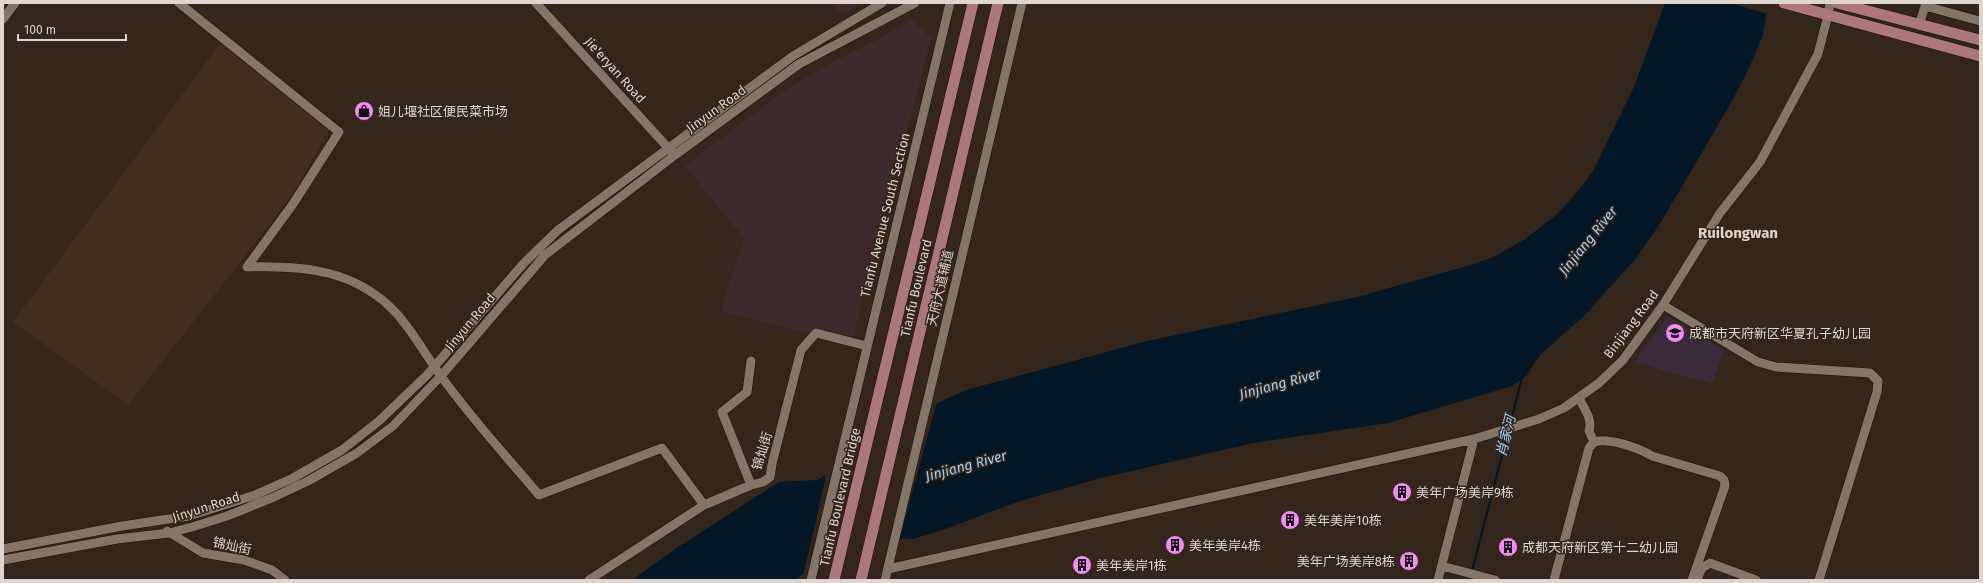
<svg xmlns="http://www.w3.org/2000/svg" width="1983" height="583" font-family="'Fira Sans','Noto Sans SC',sans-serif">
<rect width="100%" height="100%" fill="#34261a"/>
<path fill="#3e2a2c" d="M 833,3 L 862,3 L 848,12 L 840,13 Z
M 912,20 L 931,38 L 851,344 L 721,311 L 744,238 L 685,166 L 786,90 L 831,63 L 877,40 Z"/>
<path fill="#412e1f" d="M 222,41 L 331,128 L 289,200 L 128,405 L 13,322 Z"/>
<path fill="#392b39" d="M 1667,316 L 1724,350 L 1712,384 L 1635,362 Z"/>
<path fill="#041727" d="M 1665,3 L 1768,3 L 1763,35 L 1749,68 L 1732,101 L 1663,219 L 1637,257 L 1613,284 L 1583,317 L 1539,356 L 1527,375 L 1512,386 L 1388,423 L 1253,443 L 1101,478 L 1020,501 L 948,528 L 913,539 L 905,538 L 854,554 L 802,575 L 796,580 L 632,580 L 678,547 L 779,482 L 817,480 L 880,445 L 929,407 L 966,390 L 1147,341 L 1357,297 L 1467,266 L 1494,257 L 1525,239 L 1556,215 L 1575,195 L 1593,171 L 1634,87 Z"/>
<path fill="#34261a" d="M 1730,3 L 1770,3 L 1768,14 Z
M 937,401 L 899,541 L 855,555 L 803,576 L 827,472 L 879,443 L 909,418 Z"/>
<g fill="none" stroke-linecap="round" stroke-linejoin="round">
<path stroke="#041727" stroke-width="2" d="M 1510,424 L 1522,378
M 1472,571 L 1508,432"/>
<g stroke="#1b0f05" stroke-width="10">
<path id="minor" d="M 179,3 L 339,132 L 293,204 L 247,267
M 536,3 L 671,151
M 1925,3 L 1925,6 L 1980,21
M 3,19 L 15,3
M 1919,25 L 1925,6
M 247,267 C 304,265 357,270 397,314 C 414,333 426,356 441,376 C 471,418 506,456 539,495 L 662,448 L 704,505
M 1663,305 L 1758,362 L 1776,367 L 1870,373 L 1878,381 L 1877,392 L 1819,580
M 1579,398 C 1584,409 1593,419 1589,431 L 1594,442 C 1608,437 1639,448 1652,456 L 1720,476 L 1724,480 L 1725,486 L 1692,580
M 751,485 L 722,412 L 747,392 L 751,361
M 167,531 L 203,553 L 244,560 L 272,570 L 285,580
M 3,549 L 122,526 L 189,516 L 255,495 L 293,478 L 342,450 L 379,421 L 427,375 L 524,263 L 558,230 L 793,56 L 882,3
M 3,560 L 117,539 L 169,533 L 192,527 L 227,516 L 274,497 L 308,481 L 357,453 L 393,426 L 441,376 L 545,255 L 675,155 L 799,64 L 915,3
M 1442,566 L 1495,580
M 888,569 L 1474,439 L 1539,419 L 1564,408 L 1599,383 L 1623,360 L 1663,305 L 1720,213 L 1760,162 L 1818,54 L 1828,15 L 1830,3
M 1698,577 L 1702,568 L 1710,563 L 1756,580
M 589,580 L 704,505 L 751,485 L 763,482 L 770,477 L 772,464 L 801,350 L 816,333 L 867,346
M 811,580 L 950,3
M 885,580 L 1022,3
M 1438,580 L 1474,439
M 1554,580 L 1589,448 L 1594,442"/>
</g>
<g stroke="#1b0f05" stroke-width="12">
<path id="major" d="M 1784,3 L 1980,56
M 1837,3 L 1980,40
M 834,580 L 973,3
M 861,580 L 998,3"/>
</g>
<use href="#minor" stroke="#857567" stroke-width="9"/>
<use href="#major" stroke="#ab777b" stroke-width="11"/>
</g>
<defs>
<g id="shop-disc" transform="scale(1)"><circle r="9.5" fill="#f18af4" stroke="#34261a"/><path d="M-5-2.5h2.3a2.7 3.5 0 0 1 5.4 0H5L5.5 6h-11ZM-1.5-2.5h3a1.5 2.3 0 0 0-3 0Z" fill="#111"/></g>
<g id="school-disc" transform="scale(1)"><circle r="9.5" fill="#f18af4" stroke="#34261a"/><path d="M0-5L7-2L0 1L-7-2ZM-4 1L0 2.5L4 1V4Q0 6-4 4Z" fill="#111"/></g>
<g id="building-disc" transform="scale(1)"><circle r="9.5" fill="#f18af4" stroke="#34261a"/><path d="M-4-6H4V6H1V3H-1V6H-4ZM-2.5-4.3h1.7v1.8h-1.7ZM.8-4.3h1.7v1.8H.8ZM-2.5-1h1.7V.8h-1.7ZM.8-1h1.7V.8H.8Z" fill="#111"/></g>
</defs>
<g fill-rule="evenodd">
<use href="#shop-disc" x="364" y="111"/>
<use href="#school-disc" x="1675" y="333"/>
<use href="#building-disc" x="1402" y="492"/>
<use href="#building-disc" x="1290" y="520"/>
<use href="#building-disc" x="1175" y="545"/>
<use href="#building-disc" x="1508" y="547"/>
<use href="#building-disc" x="1409" y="561"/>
<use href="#building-disc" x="1082" y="565"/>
</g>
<g text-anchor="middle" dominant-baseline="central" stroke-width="3" stroke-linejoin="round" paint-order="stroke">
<g font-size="13" fill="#ded5ce" stroke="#34261a">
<text transform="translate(615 70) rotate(48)">Jie'eryan Road</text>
<text transform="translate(716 109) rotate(-36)">Jinyun Road</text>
<text transform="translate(885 215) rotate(-76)">Tianfu Avenue South Section</text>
<text transform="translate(916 288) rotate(-77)">Tianfu Boulevard</text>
<text transform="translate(940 288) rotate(-77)">天府大道辅道</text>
<text transform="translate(470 322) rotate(-50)">Jinyun Road</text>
<text transform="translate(1631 324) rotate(-53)">Binjiang Road</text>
<text transform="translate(762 451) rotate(-73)">锦灿街</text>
<text transform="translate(840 497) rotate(-77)">Tianfu Boulevard Bridge</text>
<text transform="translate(206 507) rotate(-18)">Jinyun Road</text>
<text transform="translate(232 546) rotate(12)">锦灿街</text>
</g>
<g font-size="13" fill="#ded5ce" stroke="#34261a" text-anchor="start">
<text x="378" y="111">姐儿堰社区便民菜市场</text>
<text x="1689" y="333">成都市天府新区华夏孔子幼儿园</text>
<text x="1416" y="492">美年广场美岸9栋</text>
<text x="1304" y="520">美年美岸10栋</text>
<text x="1189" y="545">美年美岸4栋</text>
<text x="1522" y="547">成都天府新区第十二幼儿园</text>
<text x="1395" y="561" text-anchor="end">美年广场美岸8栋</text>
<text x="1096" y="565">美年美岸1栋</text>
</g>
<g font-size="14" font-style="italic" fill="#9dcffa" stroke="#34261a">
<text transform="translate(1588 241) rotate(-51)">Jinjiang River</text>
<text transform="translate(1280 384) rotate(-15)">Jinjiang River</text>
<text transform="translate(1506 436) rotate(-76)">肖家河</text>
<text transform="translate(966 466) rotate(-15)">Jinjiang River</text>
</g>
<g font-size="15" font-weight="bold" fill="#e2d0c1" stroke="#34261a">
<text x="1738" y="233">Ruilongwan</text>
</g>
</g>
<rect width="1983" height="583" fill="none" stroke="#ded5ce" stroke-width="8"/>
<path d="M18 34v6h108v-6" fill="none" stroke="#ded5ce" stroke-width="2"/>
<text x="24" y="34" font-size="12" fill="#ded5ce" stroke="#34261a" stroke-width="3" paint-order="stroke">100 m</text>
</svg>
